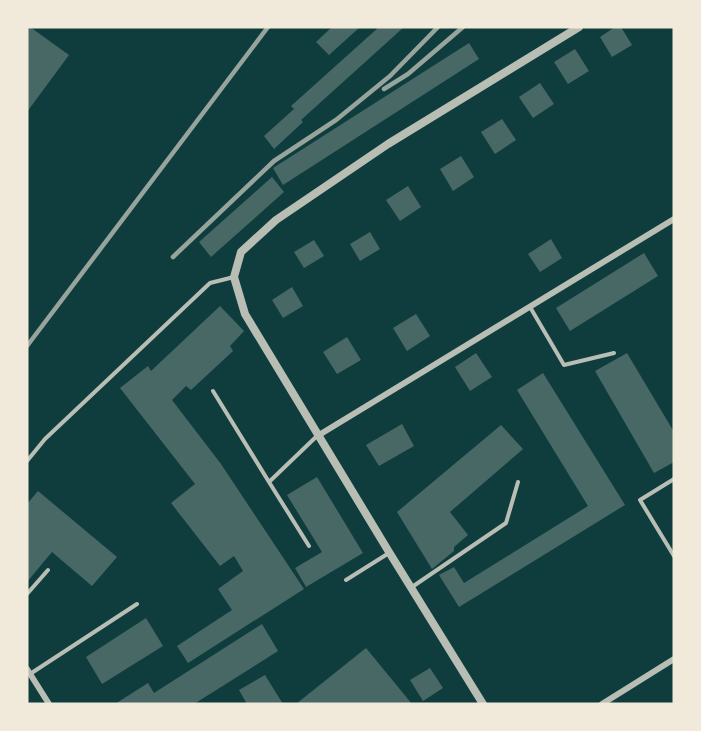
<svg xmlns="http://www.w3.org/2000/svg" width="701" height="731" font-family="Helvetica,sans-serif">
<rect width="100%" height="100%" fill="#0f3d3e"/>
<path fill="#486865" d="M 30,27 L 69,55 L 27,112 L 27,31 Z
M 332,27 L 360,27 L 329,55 L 316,42 Z
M 379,27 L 404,27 L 301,120 L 303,122 L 274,149 L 264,136 L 294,109 L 291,106 Z
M 615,27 L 621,27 L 632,45 L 612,57 L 600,37 Z
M 469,43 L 479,59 L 283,185 L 273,168 Z
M 575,49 L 589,71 L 568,84 L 554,62 Z
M 540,83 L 554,104 L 533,118 L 519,97 Z
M 502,119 L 516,140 L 495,154 L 481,132 Z
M 461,156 L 474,177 L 453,191 L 440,169 Z
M 272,177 L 284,192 L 211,257 L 199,242 Z
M 408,186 L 421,207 L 400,221 L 386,200 Z
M 370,232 L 380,249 L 360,261 L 350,244 Z
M 551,239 L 562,258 L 540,272 L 528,254 Z
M 314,240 L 324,256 L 304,268 L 294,252 Z
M 644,253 L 658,276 L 570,331 L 556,308 Z
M 292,287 L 303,306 L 283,318 L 272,300 Z
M 220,306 L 244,331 L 230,346 L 233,351 L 191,390 L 186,386 L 172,400 L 221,464 L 304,589 L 188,663 L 177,646 L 232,610 L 218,589 L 243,571 L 234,556 L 220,566 L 171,503 L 195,484 L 120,388 L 148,366 L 151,371 Z
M 416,314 L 430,336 L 407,351 L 393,328 Z
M 347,337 L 361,360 L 337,374 L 323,352 Z
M 476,353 L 492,377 L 470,391 L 455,367 Z
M 627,353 L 674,432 L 674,462 L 654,473 L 595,371 Z
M 543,373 L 625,505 L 459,607 L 439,575 L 454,567 L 464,583 L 588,506 L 517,390 Z
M 402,424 L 414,446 L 379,466 L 366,445 Z
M 501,425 L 523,449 L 450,512 L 468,535 L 454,547 L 454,551 L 432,569 L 397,512 Z
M 317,477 L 363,553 L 306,587 L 295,568 L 322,552 L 287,495 Z
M 38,491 L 117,557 L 92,586 L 52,552 L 27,582 L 27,504 Z
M 146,618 L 163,646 L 102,684 L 86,657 Z
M 262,624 L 278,651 L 194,704 L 115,704 L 148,683 L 154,693 Z
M 366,648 L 412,704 L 296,704 Z
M 430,668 L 443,688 L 423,701 L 410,680 Z
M 265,675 L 283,704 L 247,704 L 239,690 Z"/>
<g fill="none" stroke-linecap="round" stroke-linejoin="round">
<path stroke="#b8beb3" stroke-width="4" d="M 530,307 L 564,365 L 614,353
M 213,391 L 269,482 L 318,435
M 27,461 L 45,439 L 210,283 L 234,277
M 674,479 L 640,500 L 674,556
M 269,482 L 309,546
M 346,580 L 389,553
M 412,587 L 506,523 L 518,482
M 27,594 L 48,570
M 30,674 L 137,604"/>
<path stroke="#b8beb3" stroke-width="6" d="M 319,435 L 674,219
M 27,669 L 49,704
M 602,704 L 674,659"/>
<path stroke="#b8beb3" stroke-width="8" d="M 483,704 L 389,552 L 245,314 L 234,277 L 241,252 L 276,220 L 388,144 L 579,27"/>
<path stroke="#97a49c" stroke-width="4.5" d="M 384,89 L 408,74 L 463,27
M 173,257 L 274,161 L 336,120 L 390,76 L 438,27
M 27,346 L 268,27"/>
</g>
<rect width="701" height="731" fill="none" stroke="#f1e9da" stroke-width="57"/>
</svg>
